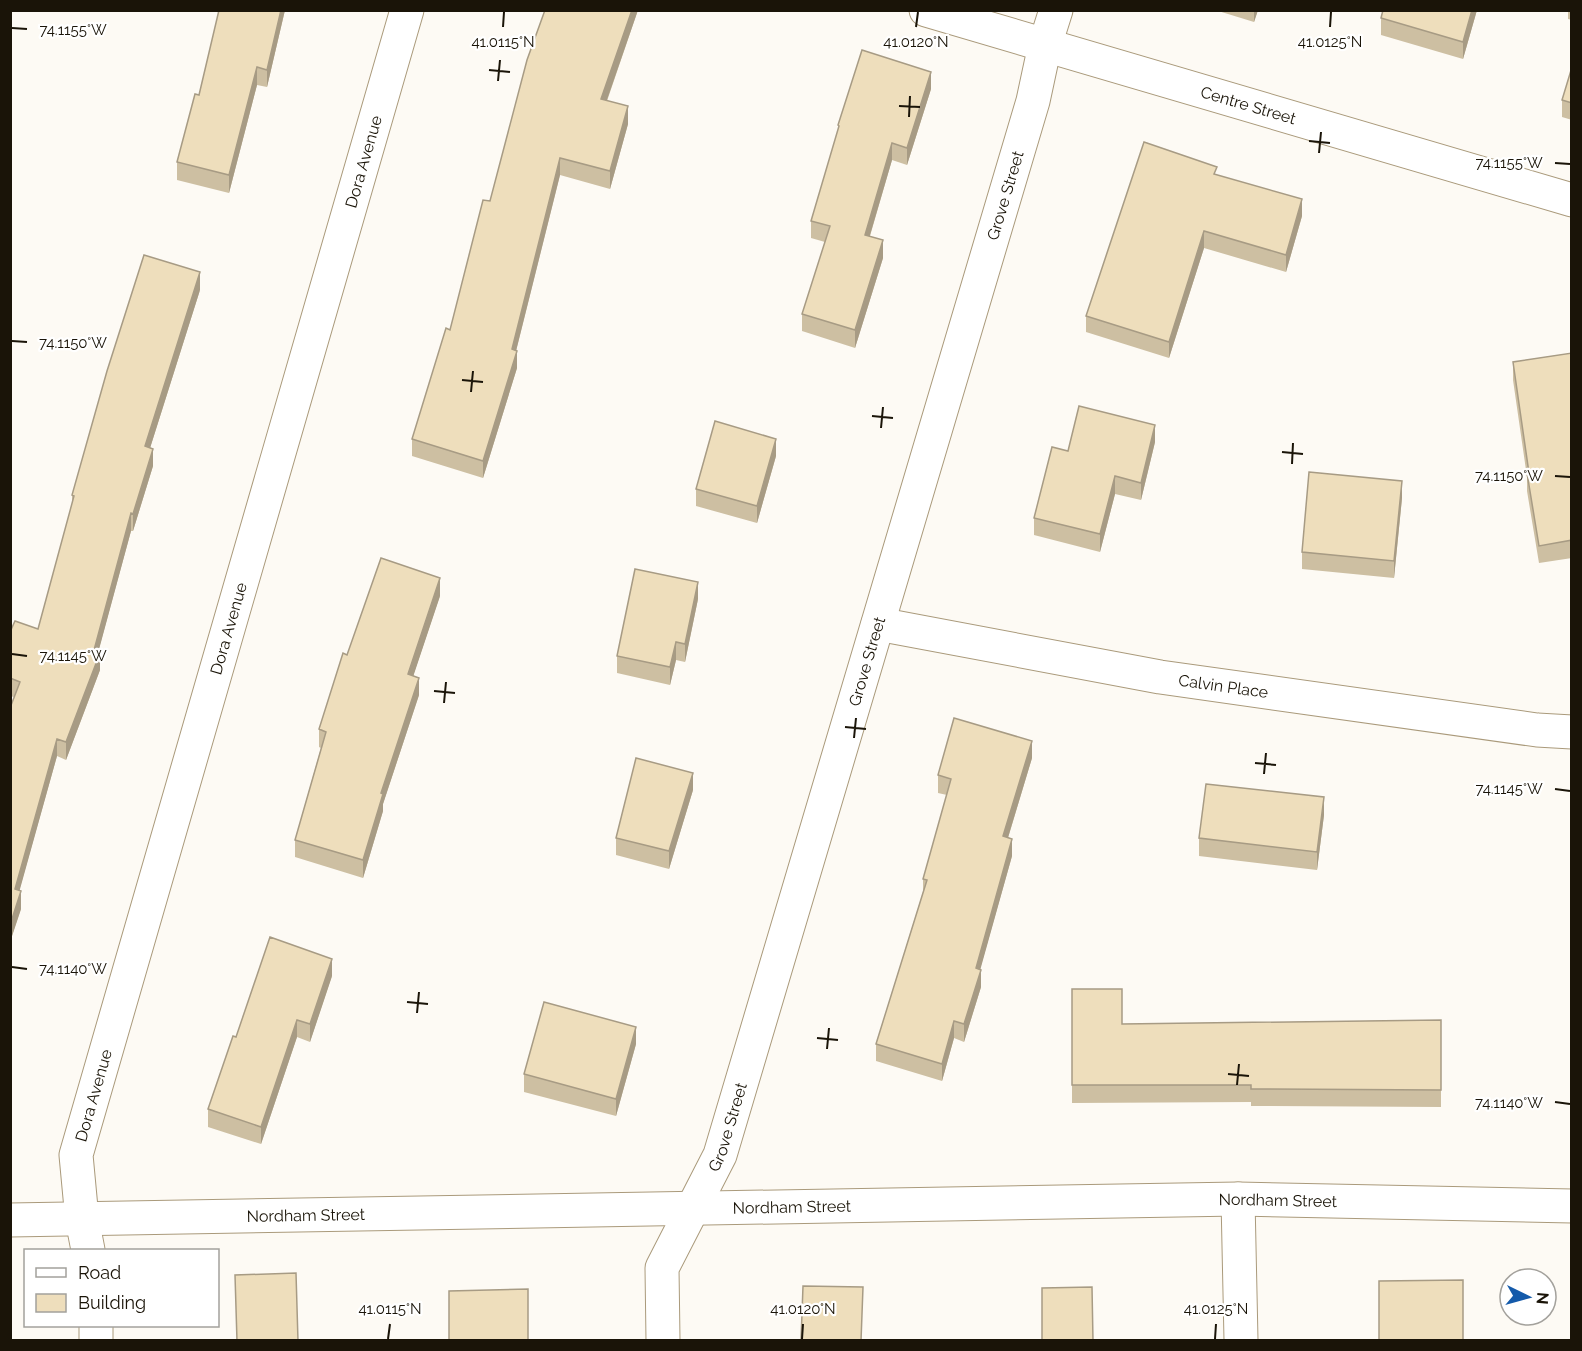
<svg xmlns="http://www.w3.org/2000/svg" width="1582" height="1351" font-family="Raleway,sans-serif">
<rect width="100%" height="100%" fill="#fdfaf4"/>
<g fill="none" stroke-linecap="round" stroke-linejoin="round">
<g stroke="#aa9a7b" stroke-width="35">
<g id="street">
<path id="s1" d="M 926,10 L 1572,200"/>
<path id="s2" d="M 878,624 L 1160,677 L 1537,730 L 1572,732"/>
<path d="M 1238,1199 L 1241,1340"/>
<path id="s3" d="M 10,1220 L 1238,1199 L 1572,1206"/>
<path id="s4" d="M 88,1250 L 82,1219 L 76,1155 L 407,10"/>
<path d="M 96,1326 L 96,1340"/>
<path id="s5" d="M 663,1340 L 662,1268 L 720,1155 L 1033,101 L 1045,45 L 1056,10"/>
</g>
</g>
<use href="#street" stroke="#fff" stroke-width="33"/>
</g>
<path fill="#cdbfa2" d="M 285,10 L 267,87 L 257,85 L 229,193 L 177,180 L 177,162 L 199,95 Z
M 545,10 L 638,10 L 607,101 L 628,124 L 610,189 L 560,175 L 516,351 L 517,368 L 483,478 L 412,456 L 412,439 L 450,330 L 490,201 Z
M 1215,10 L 1258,10 L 1254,22 Z
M 1477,10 L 1463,59 L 1381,35 L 1381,18 Z
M 1568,10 L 1572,10 L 1572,20 L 1568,19 Z
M 1572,67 L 1572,120 L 1562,117 L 1562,100 Z
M 931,89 L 907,165 L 892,160 L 870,236 L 883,258 L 855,348 L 802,331 L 802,314 L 825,242 L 811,238 L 811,221 L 838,132 L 838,125 Z
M 1217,175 L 1302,216 L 1286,272 L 1204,248 L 1169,358 L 1086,332 L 1086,316 Z
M 200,290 L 150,448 L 153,466 L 133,531 L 131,531 L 98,652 L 100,670 L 66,760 L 57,756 L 19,891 L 21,909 L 10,942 L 14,697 L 10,696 L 10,632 L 38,629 L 72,505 L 72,495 Z
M 1572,353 L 1572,558 L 1539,563 L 1527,491 L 1527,477 L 1513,380 L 1513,362 Z
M 1155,442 L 1141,500 L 1115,494 L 1100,552 L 1034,535 L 1034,518 L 1068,451 Z
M 776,456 L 757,523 L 696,506 L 696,489 Z
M 1402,498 L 1394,578 L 1302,569 L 1302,552 Z
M 440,596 L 413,676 L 419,695 L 383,804 L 383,811 L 363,878 L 295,857 L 295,840 L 321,748 L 319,747 L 319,729 L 347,655 Z
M 698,599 L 685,662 L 676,660 L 670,685 L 617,673 L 617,656 Z
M 1032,758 L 1008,838 L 1012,856 L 980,969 L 981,987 L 964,1042 L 954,1038 L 942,1081 L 876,1061 L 876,1044 L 923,892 L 923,879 L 947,795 L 938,793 L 938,775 Z
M 693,790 L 669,869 L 616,855 L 616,838 Z
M 1324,815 L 1317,870 L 1199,856 L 1199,838 Z
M 332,976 L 310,1042 L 297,1037 L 261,1144 L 208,1127 L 208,1109 L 236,1037 Z
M 1072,989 L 1122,1024 L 1441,1020 L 1441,1107 L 1251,1106 L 1251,1102 L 1072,1103 Z
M 636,1044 L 616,1116 L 524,1092 L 524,1074 Z"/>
<path fill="#a79b84" d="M 281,10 L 285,10 L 267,87 L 267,70 Z
M 632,10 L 638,10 L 601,117 L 601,99 Z
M 1254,10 L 1258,10 L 1254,22 Z
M 1472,10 L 1477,10 L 1463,59 L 1463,42 Z
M 257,67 L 257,85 L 229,193 L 229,175 Z
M 931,72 L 931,89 L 907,165 L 907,148 Z
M 628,106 L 628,124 L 610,189 L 610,171 Z
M 892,143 L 892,160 L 865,252 L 865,235 Z
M 560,158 L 560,175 L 512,367 L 512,349 Z
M 1302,199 L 1302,216 L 1286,272 L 1286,255 Z
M 1204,231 L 1204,248 L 1169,358 L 1169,342 Z
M 883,240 L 883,258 L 855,348 L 855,330 Z
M 200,272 L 200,290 L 145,464 L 145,446 Z
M 517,351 L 517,368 L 483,478 L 483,461 Z
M 1155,425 L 1155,442 L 1141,500 L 1141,483 Z
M 776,439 L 776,456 L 757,523 L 757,506 Z
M 153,449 L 153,466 L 133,531 L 133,514 Z
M 1115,476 L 1115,494 L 1100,552 L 1100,534 Z
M 1402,481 L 1402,498 L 1394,578 L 1394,561 Z
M 131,513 L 131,531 L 94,668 L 94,650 Z
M 440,578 L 440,596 L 408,692 L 408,674 Z
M 698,582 L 698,599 L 685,662 L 685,644 Z
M 676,642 L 676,660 L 670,685 L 670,667 Z
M 100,653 L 100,670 L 66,760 L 66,742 Z
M 419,678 L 419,695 L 383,804 L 383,811 L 363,878 L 363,860 L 381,793 Z
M 57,739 L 57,756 L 15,907 L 15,889 Z
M 1032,741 L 1032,758 L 1003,854 L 1003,836 Z
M 693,773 L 693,790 L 669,869 L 669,851 Z
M 1324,797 L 1324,815 L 1317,870 L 1317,852 Z
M 1012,839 L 1012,856 L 976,985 L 976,968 Z
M 21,891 L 21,909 L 10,942 L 10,925 Z
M 332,959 L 332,976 L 310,1042 L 310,1024 Z
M 981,970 L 981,987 L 964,1042 L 964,1024 Z
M 297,1020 L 297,1037 L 261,1144 L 261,1127 Z
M 954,1021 L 954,1038 L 942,1081 L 942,1064 Z
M 636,1027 L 636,1044 L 616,1116 L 616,1099 Z"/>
<path fill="#eedebc" stroke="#a79b84" stroke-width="1.5" d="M 219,10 L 281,10 L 267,70 L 257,67 L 229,175 L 177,162 L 195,94 L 199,95 Z
M 545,10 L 632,10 L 601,99 L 628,106 L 610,171 L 560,158 L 512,349 L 517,351 L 483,461 L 412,439 L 446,328 L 450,330 L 483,200 L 490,201 L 527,60 Z
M 1383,10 L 1472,10 L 1463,42 L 1381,18 Z
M 862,50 L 931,72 L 907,148 L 892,143 L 865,235 L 883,240 L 855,330 L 802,314 L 830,226 L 811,221 L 839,126 L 838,125 Z
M 1572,67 L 1572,103 L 1562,100 Z
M 1144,142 L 1217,167 L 1214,174 L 1302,199 L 1286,255 L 1204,231 L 1169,342 L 1086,316 Z
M 144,255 L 200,272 L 145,446 L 153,449 L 133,514 L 131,513 L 94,650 L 100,653 L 66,742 L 57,739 L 15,889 L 21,891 L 10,925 L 10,708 L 20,682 L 10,678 L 10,632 L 15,621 L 38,629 L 74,496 L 72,495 L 107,371 Z
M 1572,353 L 1572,540 L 1539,546 L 1527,473 L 1529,473 L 1513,362 Z
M 1079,406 L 1155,425 L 1141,483 L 1115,476 L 1100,534 L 1034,518 L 1052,447 L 1068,451 Z
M 715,421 L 776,439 L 757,506 L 696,489 Z
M 1309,472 L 1402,481 L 1394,561 L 1302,552 Z
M 381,558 L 440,578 L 408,674 L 419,678 L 381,793 L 383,794 L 363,860 L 295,840 L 326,732 L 319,729 L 343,653 L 347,655 Z
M 635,569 L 698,582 L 685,644 L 676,642 L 670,667 L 617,656 Z
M 954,718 L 1032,741 L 1003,836 L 1012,839 L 976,968 L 981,970 L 964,1024 L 954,1021 L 942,1064 L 876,1044 L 927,880 L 923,879 L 951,779 L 938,775 Z
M 636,758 L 693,773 L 669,851 L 616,838 Z
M 1206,784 L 1324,797 L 1317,852 L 1199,838 Z
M 270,937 L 332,959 L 310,1024 L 297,1020 L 261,1127 L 208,1109 L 233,1036 L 236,1037 Z
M 1072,989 L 1122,989 L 1122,1024 L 1441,1020 L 1441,1090 L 1251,1089 L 1251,1085 L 1072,1085 Z
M 544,1002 L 636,1027 L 616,1099 L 524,1074 Z
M 296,1273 L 298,1341 L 237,1341 L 235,1275 Z
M 1463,1280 L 1463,1341 L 1379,1341 L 1379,1281 Z
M 803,1286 L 863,1287 L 861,1341 L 801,1341 Z
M 1092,1287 L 1093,1341 L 1042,1341 L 1042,1288 Z
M 528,1289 L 528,1341 L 449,1341 L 449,1291 Z"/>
<path fill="none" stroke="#1a1408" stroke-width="2" d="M 503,27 L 504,12M 916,27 L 918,12M 1330,27 L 1331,12M 12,28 L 27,29M 489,70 L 510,72M 498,81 L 500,60M 899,106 L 920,107M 909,117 L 910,96M 1309,141 L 1330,143M 1319,153 L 1321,132M 1555,163 L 1570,164M 12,341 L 27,342M 462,380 L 483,382M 471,392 L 473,371M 872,416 L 893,418M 881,428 L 883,407M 1282,452 L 1303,454M 1292,464 L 1293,443M 1555,476 L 1570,477M 12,654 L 27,656M 434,691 L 455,693M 444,703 L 446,682M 845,727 L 866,729M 854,738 L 856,718M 1255,763 L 1276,765M 1264,774 L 1266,753M 1555,789 L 1570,791M 12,967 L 27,969M 407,1002 L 428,1004M 417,1013 L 419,992M 817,1038 L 838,1040M 827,1049 L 829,1028M 1228,1074 L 1249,1076M 1237,1085 L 1239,1064M 1555,1102 L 1570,1104M 388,1339 L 390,1324M 802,1339 L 803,1324M 1215,1339 L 1216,1324"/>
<g text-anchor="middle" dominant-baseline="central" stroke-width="4.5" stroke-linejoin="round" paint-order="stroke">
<g font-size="16" fill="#1a1408" stroke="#fff">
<text stroke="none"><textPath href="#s1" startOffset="336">Centre Street</textPath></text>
<text stroke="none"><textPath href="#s4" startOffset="1130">Dora Avenue</textPath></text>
<text stroke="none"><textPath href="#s5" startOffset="1200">Grove Street</textPath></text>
<text stroke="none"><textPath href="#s4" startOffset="644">Dora Avenue</textPath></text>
<text stroke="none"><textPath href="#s5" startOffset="714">Grove Street</textPath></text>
<text stroke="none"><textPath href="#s2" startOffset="351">Calvin Place</textPath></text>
<text stroke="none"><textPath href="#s4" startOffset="158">Dora Avenue</textPath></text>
<text stroke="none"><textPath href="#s5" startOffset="228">Grove Street</textPath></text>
<text stroke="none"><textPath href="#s3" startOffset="1268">Nordham Street</textPath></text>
<text stroke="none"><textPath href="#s3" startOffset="782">Nordham Street</textPath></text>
<text stroke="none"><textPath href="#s3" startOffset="296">Nordham Street</textPath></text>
</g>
</g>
<g font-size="15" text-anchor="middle" fill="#1a1408" stroke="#fff" stroke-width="4.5" stroke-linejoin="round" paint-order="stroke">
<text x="73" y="35">74.1155°W</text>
<text x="503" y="47">41.0115°N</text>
<text x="916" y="47">41.0120°N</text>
<text x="1330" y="47">41.0125°N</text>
<text x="1509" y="168">74.1155°W</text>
<text x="73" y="348">74.1150°W</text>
<text x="1509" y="481">74.1150°W</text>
<text x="73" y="661">74.1145°W</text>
<text x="1509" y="794">74.1145°W</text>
<text x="73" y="974">74.1140°W</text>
<text x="1509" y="1108">74.1140°W</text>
<text x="390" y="1314">41.0115°N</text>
<text x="803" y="1314">41.0120°N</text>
<text x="1216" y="1314">41.0125°N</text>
</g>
<rect width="1582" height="1351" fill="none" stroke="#1a1408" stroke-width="24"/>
<rect x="24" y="1249" width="195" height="78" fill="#ffffff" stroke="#a3a19c" stroke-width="1.5"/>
<rect x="36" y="1268" width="30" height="9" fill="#ffffff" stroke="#a3a19c" stroke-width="1.5"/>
<text x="78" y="1279" font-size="18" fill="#1a1408">Road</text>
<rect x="36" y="1294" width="30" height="18" fill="#eedebc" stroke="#a3a19c" stroke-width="1.5"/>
<text x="78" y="1309" font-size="18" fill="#1a1408">Building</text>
<g transform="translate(1528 1297) rotate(95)"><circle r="28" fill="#ffffff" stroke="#a3a19c" stroke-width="1.5"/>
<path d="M0-4.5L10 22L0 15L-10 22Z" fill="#145aaa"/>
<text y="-9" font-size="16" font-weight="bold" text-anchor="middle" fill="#1a1408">N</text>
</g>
</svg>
